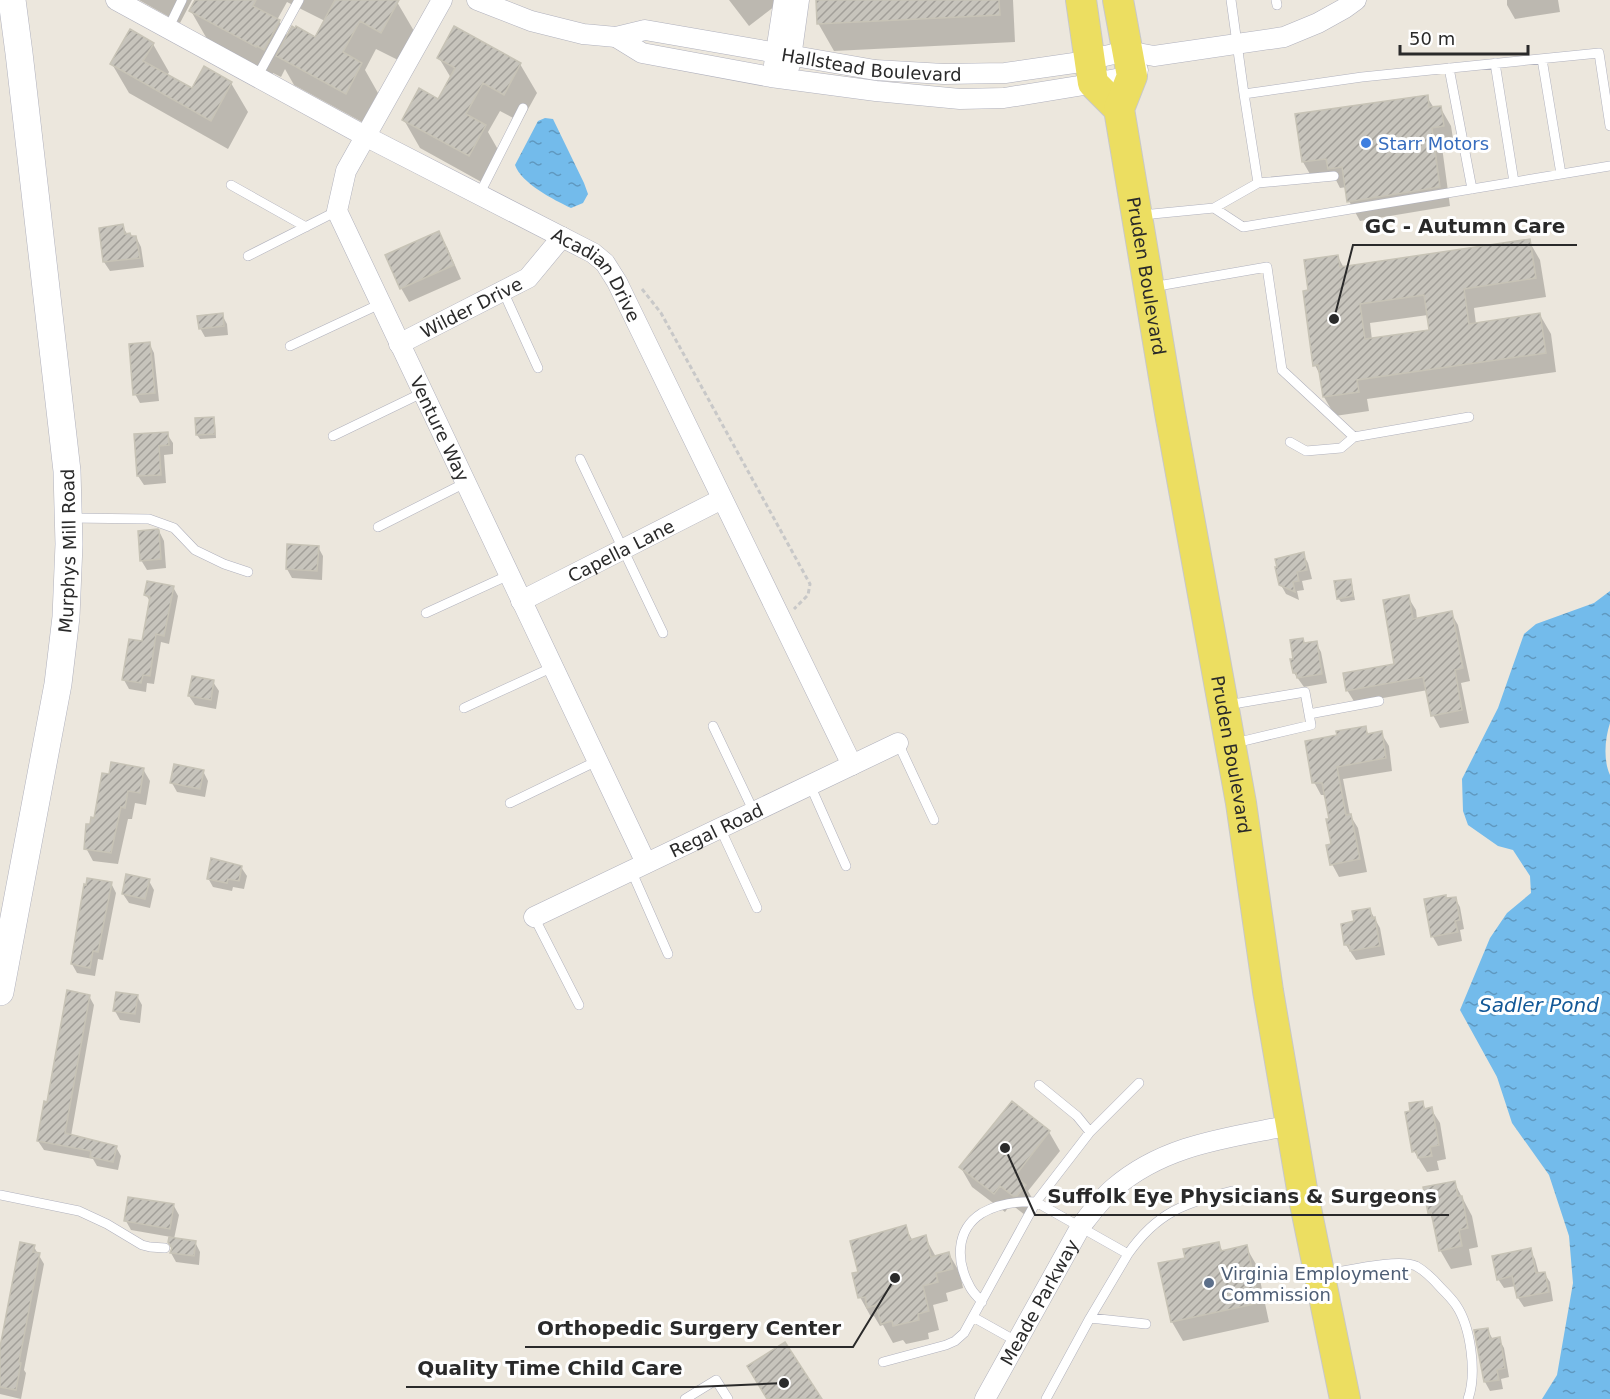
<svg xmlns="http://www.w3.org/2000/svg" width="1610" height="1399" font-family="'DejaVu Sans',sans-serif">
<defs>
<pattern id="water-ripples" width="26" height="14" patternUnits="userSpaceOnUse" patternTransform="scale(1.5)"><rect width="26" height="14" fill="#73bbeb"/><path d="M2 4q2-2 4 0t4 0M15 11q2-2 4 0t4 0" fill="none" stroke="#5f98bf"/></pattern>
<pattern id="building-hatch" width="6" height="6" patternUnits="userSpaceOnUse" patternTransform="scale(1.5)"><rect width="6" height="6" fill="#c7c4bc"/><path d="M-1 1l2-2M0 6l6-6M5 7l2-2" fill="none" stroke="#a29f99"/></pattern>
</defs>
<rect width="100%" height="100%" fill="#ece7dd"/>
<path fill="url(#water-ripples)" d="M 545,118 L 553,119 L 584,183 L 588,194 L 583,203 L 571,208 C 554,200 521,183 515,165 L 538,121 Z
M 1610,591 L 1610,723 C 1605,738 1603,760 1610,775 L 1610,1399 L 1542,1399 L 1557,1375 L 1573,1283 L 1569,1236 L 1549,1175 L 1512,1123 L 1497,1077 L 1460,1010 L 1490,938 L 1507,913 L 1531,893 L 1530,876 L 1513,850 L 1498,846 L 1468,825 L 1463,811 L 1462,779 L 1498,708 L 1524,634 L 1536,624 L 1594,603 Z"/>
<path fill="#0003" fill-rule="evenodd" d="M 139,0 L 192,0 L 180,23 Z
M 196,0 L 393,0 L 397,2 L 414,31 L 398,60 L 376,49 L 365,70 L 378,93 L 362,122 L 294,85 L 285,69 L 281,77 L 273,73 L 272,75 L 207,39 L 191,11 ZM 287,2 L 325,21 L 315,39 L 288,37 L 279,21 L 277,20 Z
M 729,0 L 777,0 L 779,3 L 749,26 Z
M 817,0 L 1013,0 L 1015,42 L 834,51 L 818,23 Z
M 1507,0 L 1558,0 L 1560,12 L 1515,19 L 1507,5 Z
M 153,44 L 169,72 L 167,76 L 192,90 L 231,83 L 248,112 L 228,149 L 129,93 L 112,64 Z
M 439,58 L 520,64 L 537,93 L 521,122 L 500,111 L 488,132 L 501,155 L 485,184 L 420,148 L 404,120 L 439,101 L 451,78 Z
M 1427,97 L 1434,108 L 1440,107 L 1451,126 L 1454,145 L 1442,147 L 1450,206 L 1360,221 L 1349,201 L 1347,187 L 1340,188 L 1335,178 L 1314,181 L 1303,162 Z
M 122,226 L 128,235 L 131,237 L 136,237 L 141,247 L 144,267 L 110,271 L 104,262 Z
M 438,233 L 447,247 L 461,279 L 409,302 L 401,288 Z
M 1529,241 L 1540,260 L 1546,297 L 1474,308 L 1476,324 L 1540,315 L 1551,334 L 1556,372 L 1367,399 L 1369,411 L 1335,416 L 1324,397 L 1321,377 L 1315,365 L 1310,292 L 1338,257 L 1344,268 ZM 1428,315 L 1431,331 L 1372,340 L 1370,323 Z
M 222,315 L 227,324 L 228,335 L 205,337 L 200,328 Z
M 149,343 L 154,353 L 159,401 L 140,403 L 135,394 Z
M 213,419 L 215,423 L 216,438 L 200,439 L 197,435 Z
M 167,434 L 173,443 L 173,454 L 164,455 L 166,483 L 144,485 L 138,476 Z
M 159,531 L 164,541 L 166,568 L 147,570 L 141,560 Z
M 318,547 L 323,556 L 322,580 L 292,578 L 287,569 Z
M 1303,554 L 1308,563 L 1312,579 L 1302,581 L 1304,590 L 1297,591 L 1299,600 L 1286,594 L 1281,585 Z
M 1350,580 L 1352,584 L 1355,600 L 1341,602 L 1338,598 Z
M 173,587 L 178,596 L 169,644 L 161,642 L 154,684 L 147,683 L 146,692 L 129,689 L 124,680 L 143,643 L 151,603 L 146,595 Z
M 1408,597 L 1416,610 L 1417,619 L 1451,613 L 1458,625 L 1470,681 L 1461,683 L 1469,723 L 1440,728 L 1433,715 L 1428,690 L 1355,703 L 1347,690 L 1396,665 Z
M 1302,639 L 1305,644 L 1316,643 L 1321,652 L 1327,683 L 1304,687 L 1294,673 L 1295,660 Z
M 213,682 L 219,691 L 216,709 L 195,705 L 189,696 Z
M 1365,728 L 1369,735 L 1381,733 L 1389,746 L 1392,771 L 1343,779 L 1350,815 L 1358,828 L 1367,872 L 1339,877 L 1332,864 L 1333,845 L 1326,795 L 1321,795 L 1314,782 L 1339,736 Z
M 143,769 L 150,781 L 146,805 L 135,803 L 132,819 L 128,819 L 118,864 L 93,861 L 86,848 L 92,826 L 96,820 L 110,776 Z
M 203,771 L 208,781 L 205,797 L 177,792 L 172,783 Z
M 241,867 L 247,876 L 244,889 L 233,887 L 232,891 L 213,887 L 208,878 Z
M 149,881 L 154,890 L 150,908 L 129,903 L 123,894 Z
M 111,883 L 116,893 L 103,960 L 98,959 L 95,976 L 77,973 L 72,964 Z
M 1455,898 L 1460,907 L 1464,929 L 1460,930 L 1462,941 L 1438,946 L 1433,937 Z
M 1370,910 L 1380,928 L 1385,955 L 1356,960 L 1346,945 L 1355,923 Z
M 89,996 L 94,1005 L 71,1136 L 116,1147 L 121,1156 L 118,1170 L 97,1166 L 93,1159 L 44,1150 L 38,1141 L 48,1104 Z
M 137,996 L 142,1005 L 140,1023 L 120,1020 L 115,1011 Z
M 1422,1102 L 1426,1110 L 1431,1109 L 1440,1123 L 1446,1159 L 1437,1161 L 1439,1170 L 1427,1172 L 1414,1151 Z
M 1049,1132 L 1060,1151 L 1028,1191 L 1036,1205 L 1025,1215 L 1011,1204 L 1005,1212 L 972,1187 L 961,1168 Z
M 1454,1182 L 1472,1216 L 1478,1247 L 1469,1249 L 1472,1265 L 1451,1269 L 1440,1250 L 1434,1222 L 1429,1212 Z
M 174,1206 L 179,1215 L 174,1239 L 195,1242 L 200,1252 L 199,1265 L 176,1262 L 171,1253 L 173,1248 L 170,1242 L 171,1237 L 131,1230 L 126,1221 Z
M 905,1227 L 913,1241 L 925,1237 L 936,1257 L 949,1254 L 960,1273 L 963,1288 L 946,1293 L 948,1301 L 933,1305 L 939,1330 L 928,1333 L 929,1339 L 906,1344 L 903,1340 L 893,1343 L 883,1325 L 880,1326 L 874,1316 L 871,1317 L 860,1297 L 860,1273 Z
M 1218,1243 L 1223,1252 L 1246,1247 L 1257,1266 L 1269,1322 L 1183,1341 L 1172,1322 L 1187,1259 Z
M 34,1247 L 44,1264 L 24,1370 L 26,1373 L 21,1399 L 0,1394 L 0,1358 Z
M 1530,1250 L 1535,1259 L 1539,1274 L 1544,1273 L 1550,1282 L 1553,1301 L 1524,1307 L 1518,1298 L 1516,1286 L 1504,1288 L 1498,1279 Z
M 1488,1330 L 1493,1340 L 1499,1339 L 1504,1348 L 1509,1377 L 1501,1379 L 1503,1389 L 1490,1391 L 1485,1382 L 1476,1332 Z"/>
<path fill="url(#building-hatch)" stroke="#c7c3b6" stroke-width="1.5" fill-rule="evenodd" d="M 195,0 L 256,0 L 253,6 L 280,20 L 264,50 L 257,46 L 256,47 L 189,11 Z
M 335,0 L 399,0 L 381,33 L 360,21 L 343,52 L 362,63 L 346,94 L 276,56 L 292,26 L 295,28 L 296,26 L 315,37 Z
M 816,0 L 999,0 L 1000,15 L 817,24 Z
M 454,26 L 521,63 L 504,95 L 483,83 L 466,114 L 486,125 L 469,156 L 402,120 L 419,88 L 438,99 L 455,68 L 437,58 Z
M 130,29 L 154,43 L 143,61 L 192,88 L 204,66 L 232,82 L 211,121 L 110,64 Z
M 1428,95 L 1429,107 L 1441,106 L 1444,126 L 1432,128 L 1440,187 L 1347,202 L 1342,167 L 1328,169 L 1326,159 L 1302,162 L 1295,114 Z
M 123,224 L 125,234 L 130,233 L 131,236 L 136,236 L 140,258 L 103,262 L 99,228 Z
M 439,231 L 454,265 L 400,289 L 385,255 Z
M 1530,239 L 1536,278 L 1464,289 L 1469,324 L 1540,313 L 1546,353 L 1357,380 L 1359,392 L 1323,397 L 1318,365 L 1313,366 L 1303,291 L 1308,290 L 1304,260 L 1338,255 L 1340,267 ZM 1424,295 L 1429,330 L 1365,339 L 1360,304 Z
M 223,313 L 224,326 L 199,329 L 197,316 Z
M 150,342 L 155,393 L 133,395 L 129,344 Z
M 214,417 L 215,434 L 196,435 L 195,418 Z
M 168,432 L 169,445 L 159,446 L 161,475 L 137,476 L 134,434 Z
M 158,529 L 159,530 L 161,559 L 140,561 L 138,531 Z
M 287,544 L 319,546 L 317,571 L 286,569 Z
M 1304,552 L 1307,570 L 1297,572 L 1299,581 L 1293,582 L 1295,592 L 1279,585 L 1275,567 L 1277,567 L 1275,559 Z
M 1351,579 L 1353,596 L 1337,599 L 1334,581 Z
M 147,581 L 174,586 L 164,636 L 156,634 L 150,676 L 143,675 L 141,683 L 122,680 L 129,639 L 142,641 L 150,597 L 144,595 Z
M 1409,595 L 1413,619 L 1452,611 L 1463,668 L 1455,670 L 1462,710 L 1431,716 L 1423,677 L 1346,691 L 1343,673 L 1394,664 L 1383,600 Z
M 1303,638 L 1304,643 L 1317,641 L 1322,674 L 1297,678 L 1296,673 L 1293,673 L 1290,659 L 1293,659 L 1290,640 Z
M 192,676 L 214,680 L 211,700 L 188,696 Z
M 1366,726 L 1367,734 L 1382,731 L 1386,758 L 1337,767 L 1346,815 L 1351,814 L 1360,859 L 1330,865 L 1326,845 L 1331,844 L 1326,819 L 1329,819 L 1322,783 L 1312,783 L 1305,741 L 1337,735 L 1336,731 Z
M 111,762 L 144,768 L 140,793 L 128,791 L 125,808 L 121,807 L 111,853 L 84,849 L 86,824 L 90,824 L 91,817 L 94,818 L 102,773 L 109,774 Z
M 174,764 L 204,770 L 200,789 L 170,783 Z
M 211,858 L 242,866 L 239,881 L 228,879 L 227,883 L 207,879 Z
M 126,874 L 150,879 L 145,899 L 122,894 Z
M 87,878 L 112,882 L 98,952 L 93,951 L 90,968 L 71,964 L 84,884 L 86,885 Z
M 1446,895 L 1446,898 L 1456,897 L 1460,920 L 1455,921 L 1458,932 L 1431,937 L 1424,899 Z
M 1370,908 L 1372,918 L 1375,917 L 1380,946 L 1350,951 L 1349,945 L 1344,945 L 1341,924 L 1354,921 L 1352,911 Z
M 67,990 L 90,995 L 65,1133 L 117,1146 L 113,1162 L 90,1157 L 91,1151 L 37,1141 L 44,1101 L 47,1102 Z
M 116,992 L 138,995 L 135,1014 L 113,1011 Z
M 1012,1101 L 1050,1131 L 1015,1176 L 1026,1185 L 1017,1196 L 1013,1196 L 1000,1186 L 994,1194 L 959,1167 Z
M 1423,1101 L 1424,1109 L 1432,1107 L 1439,1145 L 1430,1147 L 1432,1156 L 1418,1158 L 1416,1151 L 1412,1152 L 1405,1112 L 1410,1111 L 1409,1103 Z
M 1455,1181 L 1458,1196 L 1462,1196 L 1468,1228 L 1459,1230 L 1462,1246 L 1439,1251 L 1431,1212 L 1428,1213 L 1423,1187 Z
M 128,1197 L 174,1204 L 170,1229 L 124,1221 Z
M 906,1225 L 910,1240 L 926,1235 L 931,1257 L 949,1252 L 953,1269 L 936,1273 L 938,1282 L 923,1286 L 929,1311 L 918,1314 L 919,1320 L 893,1326 L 892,1321 L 881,1324 L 876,1305 L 867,1308 L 865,1297 L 858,1298 L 852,1273 L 858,1272 L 850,1241 Z
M 169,1237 L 196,1241 L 194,1256 L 170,1253 L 172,1248 L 168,1242 Z
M 20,1242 L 35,1245 L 33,1252 L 40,1253 L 19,1362 L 21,1363 L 16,1390 L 0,1387 L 0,1347 Z
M 1219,1242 L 1221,1251 L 1247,1245 L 1259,1303 L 1171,1322 L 1158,1263 L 1185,1258 L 1183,1249 Z
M 1531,1248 L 1536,1273 L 1545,1272 L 1549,1292 L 1517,1298 L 1512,1276 L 1497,1280 L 1492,1256 Z
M 1488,1328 L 1490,1339 L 1500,1337 L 1505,1368 L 1497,1370 L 1499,1380 L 1484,1382 L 1474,1330 Z
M 785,1342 L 822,1399 L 767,1399 L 747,1366 Z"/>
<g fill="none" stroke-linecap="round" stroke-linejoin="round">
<g stroke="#b0b1bd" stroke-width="10">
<path id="lane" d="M 1231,0 L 1244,94 L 1362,77 L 1599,53 L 1610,126
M 1276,0 L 1277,5
M 168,29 L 182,0
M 1542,59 L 1561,174
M 1495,63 L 1514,182
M 1449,68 L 1472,189
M 257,77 L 299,0
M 1258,183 L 1334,176
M 231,185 L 306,227
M 479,195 L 523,108
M 1214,208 L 1258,183 L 1244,94
M 1142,215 L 1214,208 L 1243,227 L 1610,166
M 248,256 L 337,211
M 1152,287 L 1267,267 L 1282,370 L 1354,437 L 1469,417
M 503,291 L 538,368
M 290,346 L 380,304
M 333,436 L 422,393
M 1290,442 L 1306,451 L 1341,448 L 1354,437
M 580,459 L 663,633
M 71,518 L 149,519 L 174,528 L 195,550 L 224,564 L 248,572
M 378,527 L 465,483
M 426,613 L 509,575
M 1227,705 L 1305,692 L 1311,725 L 1235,743
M 464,708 L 553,667
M 1309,714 L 1379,701
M 713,726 L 754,812
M 898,743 L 934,820
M 810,785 L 846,866
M 510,803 L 597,761
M 720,828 L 757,908
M 631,870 L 668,954
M 534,917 L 579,1005
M 1039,1085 L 1077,1116 L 1090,1132 L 1139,1083
M 0,1195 L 79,1211 L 107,1224 L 142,1245 L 150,1247 L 165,1248
M 1325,1274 C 1346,1271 1398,1258 1416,1266 C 1425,1271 1434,1280 1441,1288 C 1446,1293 1452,1299 1456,1305 C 1471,1327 1477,1374 1468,1399
M 982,1302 C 978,1297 973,1293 970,1287 C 956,1262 955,1230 982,1213 C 998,1204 1018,1201 1036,1202 L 1090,1132
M 973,1317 L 1016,1341
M 1090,1318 L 1128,1254
M 883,1362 L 946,1345 L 955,1341 L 964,1333 L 1036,1202 L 1128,1254 C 1157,1212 1185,1203 1232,1191
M 685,1399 L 716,1380 L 728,1399
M 1046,1399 L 1090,1318 L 1146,1324"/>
</g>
<g stroke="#b0b1bd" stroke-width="21">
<g id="street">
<path id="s1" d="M 116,0 L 365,136 L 593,253 L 605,263 L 617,282 L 852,765"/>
<path id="s2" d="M 442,0 L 346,171 L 337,211 L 646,863"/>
<path id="s3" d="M 477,0 L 531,21 L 583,34 L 616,37 L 645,30 L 875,70 L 944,74 L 1005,73 L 1074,63 L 1127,51 L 1154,56 L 1284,37 L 1318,23 L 1345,8 L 1356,0"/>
<path d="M 616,37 L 642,53 L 771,77 L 876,91 L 960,99 L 1004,98 L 1078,86 L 1132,76 L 1138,70"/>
<path d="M 774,65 L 784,0"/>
<path d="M 790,65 L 799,0"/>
<path id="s4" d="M 399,344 L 528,278 L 562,237"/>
<path id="s5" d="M 521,601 L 722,499"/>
<path id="s6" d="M 534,917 L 898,743"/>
<path id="s7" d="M 985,1399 L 1081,1226 C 1091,1213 1101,1199 1114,1188 C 1165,1144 1228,1138 1291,1125"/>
</g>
</g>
<g stroke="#b0b1bd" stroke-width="28">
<g id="secondary">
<path id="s8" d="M 0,992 L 58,684 L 66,617 L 69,544 L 67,471 L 19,53 L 12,0"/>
</g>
</g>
<g stroke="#c8c8c8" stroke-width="32">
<g id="primary">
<path d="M 1081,0 L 1093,83 L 1119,109"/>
<path id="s9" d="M 1118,0 L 1132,76 L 1119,109 L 1170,413 L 1241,803 L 1268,991 L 1302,1189 L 1345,1399"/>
</g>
</g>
<path stroke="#c8c8c8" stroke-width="3" stroke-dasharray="4.5 3" stroke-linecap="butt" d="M 642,289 L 661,313 L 810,584 L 808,595 L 794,609"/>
<use href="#lane" stroke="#fff" stroke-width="9"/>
<use href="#street" stroke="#fff" stroke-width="20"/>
<use href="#secondary" stroke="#fff" stroke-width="27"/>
<use href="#primary" stroke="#ecde61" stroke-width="30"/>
</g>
<circle fill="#3f7fe0" stroke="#fff" stroke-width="2" cx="1366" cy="143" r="6"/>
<circle fill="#5c6f8a" stroke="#fff" stroke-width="2" cx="1209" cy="1283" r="6"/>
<g text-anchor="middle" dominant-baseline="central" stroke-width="6" stroke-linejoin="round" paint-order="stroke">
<g font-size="18" fill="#2a2a2a" stroke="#fff">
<text stroke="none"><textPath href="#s3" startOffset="404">Hallstead Boulevard</textPath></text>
<text stroke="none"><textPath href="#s9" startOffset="282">Pruden Boulevard</textPath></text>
<text stroke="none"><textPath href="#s1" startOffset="558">Acadian Drive</textPath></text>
<text stroke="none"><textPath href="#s4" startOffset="81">Wilder Drive</textPath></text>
<text stroke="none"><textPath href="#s2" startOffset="478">Venture Way</textPath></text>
<text stroke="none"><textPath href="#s5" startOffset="112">Capella Lane</textPath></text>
<text stroke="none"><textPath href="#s8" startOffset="447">Murphys Mill Road</textPath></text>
<text stroke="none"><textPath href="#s9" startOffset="768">Pruden Boulevard</textPath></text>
<text stroke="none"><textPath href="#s6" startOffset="202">Regal Road</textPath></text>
<text stroke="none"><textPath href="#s7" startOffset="111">Meade Parkway</textPath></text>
</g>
<g font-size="18" fill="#366cbe" stroke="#fff" text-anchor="start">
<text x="1378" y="143">Starr Motors</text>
</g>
<g font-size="18" fill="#4e5e75" stroke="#fff" text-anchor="start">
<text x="1221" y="1273">Virginia Employment<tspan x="1221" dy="21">Commission</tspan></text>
</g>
<g font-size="20" font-style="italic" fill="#125897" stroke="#fff">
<text x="1539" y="1005">Sadler Pond</text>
</g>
</g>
<path fill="none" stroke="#2a2a2a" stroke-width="2" d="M1334 319L1353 245H1577M1005 1148L1035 1215H1449M895 1278L853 1347H525M784 1383L695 1387H406"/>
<g fill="#2a2a2a" stroke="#fff" stroke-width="2">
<circle cx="1334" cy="319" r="6"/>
<circle cx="1005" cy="1148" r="6"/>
<circle cx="895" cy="1278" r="6"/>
<circle cx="784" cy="1383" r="6"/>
</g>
<g font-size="20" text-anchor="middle" font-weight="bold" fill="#2a2a2a" stroke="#fff" stroke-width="6" stroke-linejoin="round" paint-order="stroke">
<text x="1465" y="233">GC - Autumn Care</text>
<text x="1242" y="1203">Suffolk Eye Physicians &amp; Surgeons</text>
<text x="689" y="1335">Orthopedic Surgery Center</text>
<text x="550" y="1375">Quality Time Child Care</text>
</g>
<path d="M1400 45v9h128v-9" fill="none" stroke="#2a2a2a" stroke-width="3"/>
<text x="1409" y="45" font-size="18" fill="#2a2a2a" stroke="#ffffff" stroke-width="4.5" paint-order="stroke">50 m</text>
</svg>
